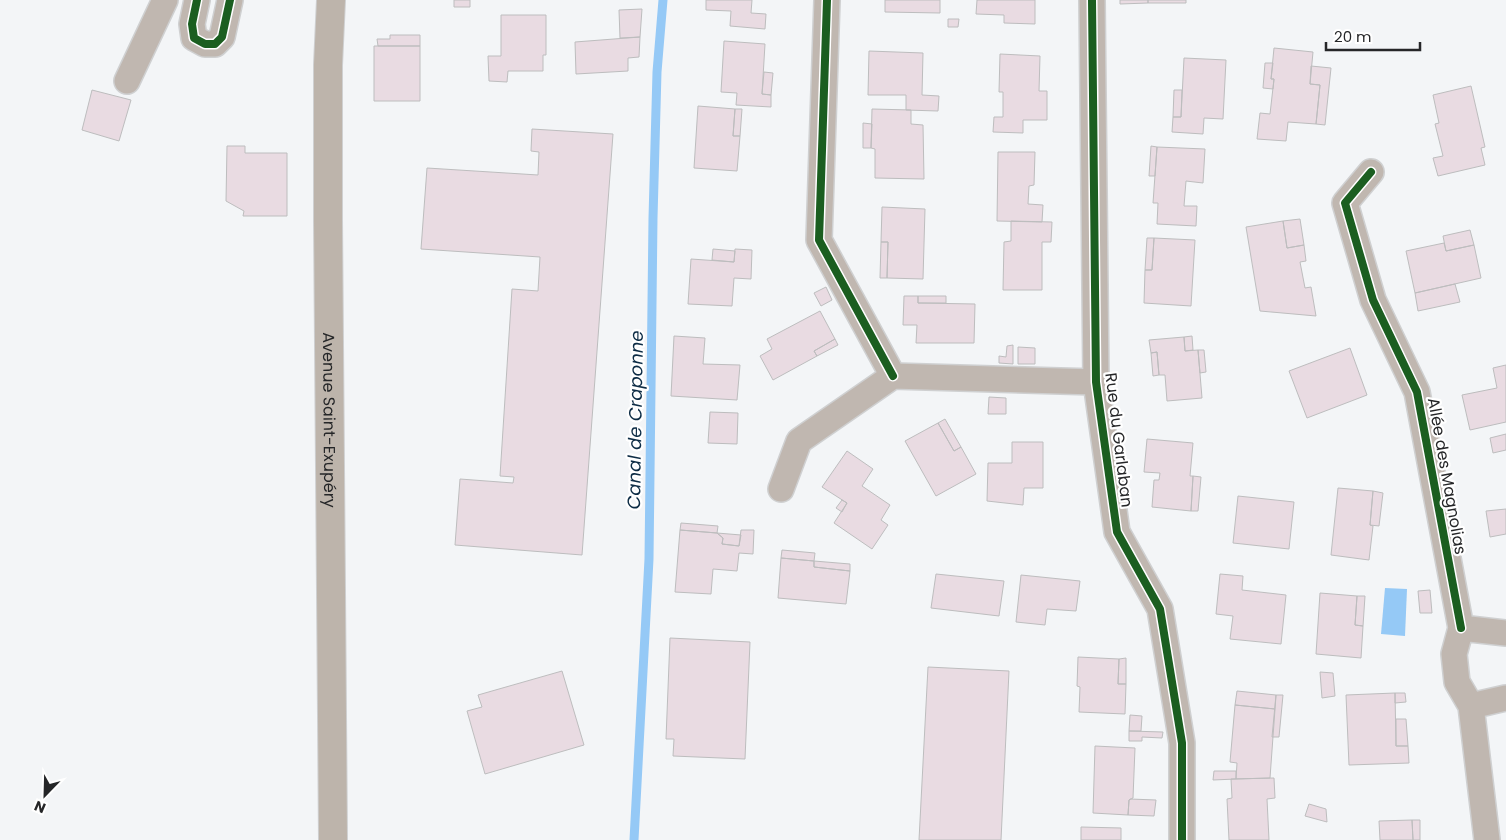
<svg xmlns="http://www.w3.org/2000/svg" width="1506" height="840" font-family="Poppins,sans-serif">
<rect width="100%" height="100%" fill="#f3f5f7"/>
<path fill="#95c9f6" d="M 1385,588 L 1407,589 L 1405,636 L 1381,634 Z"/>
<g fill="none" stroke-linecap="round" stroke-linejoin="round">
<path stroke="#95c9f6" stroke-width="9" d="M 634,840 L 649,559 L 653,218 L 657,72 L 663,0"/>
</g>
<path fill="#e9dbe2" stroke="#bdbdbe" d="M 454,0 L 470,0 L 470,7 L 454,7 Z
M 706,0 L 752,0 L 751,13 L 766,14 L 765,29 L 730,26 L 731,11 L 706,10 Z
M 885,0 L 940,0 L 940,13 L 885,12 Z
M 977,0 L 1035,0 L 1035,24 L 1004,23 L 1004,15 L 976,14 Z
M 1120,0 L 1148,0 L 1148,3 L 1120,4 Z
M 1148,0 L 1186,0 L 1186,3 L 1148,3 Z
M 642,9 L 640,37 L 620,38 L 619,10 Z
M 501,15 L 546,15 L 546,55 L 543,55 L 543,71 L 508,71 L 507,82 L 489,81 L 488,56 L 501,56 Z
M 948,19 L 959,19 L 958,27 L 948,27 Z
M 390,35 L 420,35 L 420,46 L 378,46 L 377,39 L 390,39 Z
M 640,37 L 639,57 L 628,58 L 628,71 L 576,74 L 575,42 Z
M 724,41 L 765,44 L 762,94 L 771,95 L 771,107 L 736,105 L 737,93 L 721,92 Z
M 374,46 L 420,46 L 420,101 L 374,101 Z
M 1274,48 L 1313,52 L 1310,84 L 1320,85 L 1316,124 L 1288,122 L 1286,141 L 1257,139 L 1260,113 L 1270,114 L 1274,79 L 1271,79 Z
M 869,51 L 923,53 L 922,95 L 939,96 L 938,111 L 906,110 L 906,95 L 868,95 Z
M 1000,54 L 1040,56 L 1039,91 L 1047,91 L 1047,120 L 1023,120 L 1023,133 L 993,132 L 994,117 L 1003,117 L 1003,92 L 999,92 Z
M 1184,58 L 1226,60 L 1223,119 L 1204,118 L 1203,134 L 1172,132 L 1173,117 L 1181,117 Z
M 1265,63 L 1273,63 L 1271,79 L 1274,79 L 1273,89 L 1263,88 Z
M 1311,66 L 1331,68 L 1325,125 L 1316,124 L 1320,85 L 1310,84 Z
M 764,72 L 773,73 L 771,95 L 762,94 Z
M 1471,86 L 1485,147 L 1481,148 L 1485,165 L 1438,176 L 1433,158 L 1443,156 L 1435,124 L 1439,123 L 1433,95 Z
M 92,90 L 131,100 L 119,141 L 82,130 Z
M 1174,90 L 1182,90 L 1181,117 L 1173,117 Z
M 698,106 L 735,109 L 733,136 L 740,136 L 737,171 L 694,168 Z
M 735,109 L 742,109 L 740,136 L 733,136 Z
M 872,109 L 911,110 L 911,124 L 923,125 L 924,179 L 875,178 L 875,149 L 871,148 Z
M 863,123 L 872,124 L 871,148 L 863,148 Z
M 532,129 L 613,134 L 582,555 L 455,545 L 460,479 L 513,483 L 514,477 L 500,476 L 512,289 L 538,291 L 540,257 L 421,249 L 427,168 L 538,175 L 539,152 L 531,151 Z
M 227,146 L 245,146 L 245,153 L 287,153 L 287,216 L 243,216 L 244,211 L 226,201 Z
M 1151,146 L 1157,147 L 1155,176 L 1149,176 Z
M 1157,147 L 1205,149 L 1203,183 L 1186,181 L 1184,206 L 1197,206 L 1196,226 L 1157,224 L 1158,203 L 1153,203 Z
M 998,152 L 1035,152 L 1034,185 L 1029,186 L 1028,204 L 1043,205 L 1042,222 L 997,221 Z
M 882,207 L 925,209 L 923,279 L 887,278 L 888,242 L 881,242 Z
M 1300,219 L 1304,245 L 1287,248 L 1283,221 Z
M 1011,221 L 1052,222 L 1051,242 L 1042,242 L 1042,290 L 1003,290 L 1004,242 L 1011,241 Z
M 1283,221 L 1287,248 L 1304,245 L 1306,261 L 1300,262 L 1305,288 L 1311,287 L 1316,316 L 1260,311 L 1246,227 Z
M 1470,230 L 1474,245 L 1446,251 L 1443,236 Z
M 1147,238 L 1154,238 L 1152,270 L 1145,270 Z
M 1154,238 L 1195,240 L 1191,306 L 1144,303 L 1145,270 L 1152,270 Z
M 881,242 L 888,242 L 887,278 L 880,278 Z
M 1444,243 L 1446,251 L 1474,245 L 1481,278 L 1415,293 L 1406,251 Z
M 713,249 L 735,251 L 734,262 L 712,260 Z
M 735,249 L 752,250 L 751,279 L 734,278 L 732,306 L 688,304 L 691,259 L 734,262 Z
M 1455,284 L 1460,302 L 1418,311 L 1415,293 Z
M 826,287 L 832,300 L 821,306 L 814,293 Z
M 904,296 L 918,296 L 918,303 L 975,304 L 974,343 L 916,343 L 917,325 L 903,325 Z
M 918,296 L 946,296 L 946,303 L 918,303 Z
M 820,311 L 835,339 L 814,351 L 817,356 L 773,380 L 760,356 L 772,349 L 767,339 Z
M 674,336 L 705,338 L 703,364 L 740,365 L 737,400 L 671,396 Z
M 1192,336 L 1193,350 L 1185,351 L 1184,337 Z
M 1184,337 L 1185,351 L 1198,350 L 1202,398 L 1167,401 L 1165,375 L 1159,375 L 1157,352 L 1151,353 L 1149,340 Z
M 835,339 L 838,345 L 817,356 L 814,351 Z
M 1013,345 L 1013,364 L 999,363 L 999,356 L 1006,357 L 1007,346 Z
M 1018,347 L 1035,348 L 1035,364 L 1018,364 Z
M 1350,348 L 1367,395 L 1307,418 L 1289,371 Z
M 1198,350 L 1204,350 L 1206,372 L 1200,373 Z
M 1157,352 L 1159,375 L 1153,376 L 1151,353 Z
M 1506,365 L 1506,422 L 1470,430 L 1462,395 L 1497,388 L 1493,368 Z
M 989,397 L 1006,398 L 1006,414 L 988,414 Z
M 710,412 L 738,413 L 737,444 L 708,443 Z
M 945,419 L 961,447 L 954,451 L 938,423 Z
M 938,423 L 954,451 L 961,447 L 976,474 L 936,496 L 905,441 Z
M 1506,434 L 1506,450 L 1493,453 L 1490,438 Z
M 1147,439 L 1193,443 L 1190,476 L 1193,476 L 1191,511 L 1152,507 L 1154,480 L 1159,480 L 1160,473 L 1144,472 Z
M 1012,442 L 1043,442 L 1043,488 L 1024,488 L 1023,505 L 987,501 L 988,463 L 1012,463 Z
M 847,451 L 873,469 L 862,486 L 890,505 L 881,520 L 888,525 L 872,549 L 834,523 L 847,503 L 822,487 Z
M 1193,476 L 1201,477 L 1198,511 L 1191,511 Z
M 1338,488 L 1373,491 L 1370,525 L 1373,526 L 1369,560 L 1331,555 Z
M 1373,491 L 1383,493 L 1379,526 L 1370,525 Z
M 1238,496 L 1294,502 L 1289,549 L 1233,543 Z
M 842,500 L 847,503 L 842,512 L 836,508 Z
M 1506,509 L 1506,534 L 1490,537 L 1486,511 Z
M 681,523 L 718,526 L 717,533 L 680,530 Z
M 680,530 L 717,533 L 723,538 L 722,544 L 739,546 L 741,530 L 754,530 L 753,554 L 739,553 L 737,571 L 713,569 L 711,594 L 675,592 Z
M 717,533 L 741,535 L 739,546 L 722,544 L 723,538 Z
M 782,550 L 815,553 L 814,561 L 781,558 Z
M 781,558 L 814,561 L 814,567 L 850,571 L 846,604 L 778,598 Z
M 814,561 L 850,564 L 850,571 L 814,567 Z
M 936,574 L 1004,581 L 999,616 L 931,608 Z
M 1220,574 L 1243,576 L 1242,590 L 1286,595 L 1281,644 L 1230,639 L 1233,616 L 1216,614 Z
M 1021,575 L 1080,581 L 1076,611 L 1047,609 L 1045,625 L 1016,622 Z
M 1430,590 L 1432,613 L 1420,613 L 1418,591 Z
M 1320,593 L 1357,596 L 1355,625 L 1363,626 L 1361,658 L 1316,654 Z
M 1357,596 L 1365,596 L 1363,626 L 1355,625 Z
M 670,638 L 750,642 L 745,759 L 673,756 L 674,739 L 666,739 Z
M 1078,657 L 1119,659 L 1118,684 L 1126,684 L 1125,714 L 1079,712 L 1080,687 L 1077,686 Z
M 1126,658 L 1126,684 L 1118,684 L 1119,659 Z
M 928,667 L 1009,671 L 1001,840 L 919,840 Z
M 562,671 L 584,745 L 485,774 L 467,711 L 482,707 L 478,695 Z
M 1320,672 L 1333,673 L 1335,696 L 1322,698 Z
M 1237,691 L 1276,695 L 1275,709 L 1235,705 Z
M 1395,693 L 1405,693 L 1406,702 L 1395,703 Z
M 1395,693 L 1396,746 L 1408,746 L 1409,763 L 1349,765 L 1346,695 Z
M 1276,695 L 1283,695 L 1279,737 L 1272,737 Z
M 1235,705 L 1275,709 L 1270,778 L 1236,779 L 1237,763 L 1230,762 Z
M 1130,715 L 1142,716 L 1141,731 L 1129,731 Z
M 1396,719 L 1406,719 L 1408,746 L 1396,746 Z
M 1129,731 L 1163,732 L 1162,738 L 1142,737 L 1142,741 L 1129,741 Z
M 1095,746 L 1135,748 L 1133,798 L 1129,800 L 1128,815 L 1093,813 Z
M 1214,771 L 1236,771 L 1236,779 L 1213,780 Z
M 1274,778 L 1275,798 L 1267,799 L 1269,840 L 1229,840 L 1227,799 L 1232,798 L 1231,779 Z
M 1130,799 L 1156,800 L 1154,816 L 1128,815 L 1129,800 Z
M 1309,804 L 1326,809 L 1327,822 L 1305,816 Z
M 1412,820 L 1420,820 L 1420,840 L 1413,840 Z
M 1412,820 L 1413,840 L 1380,840 L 1379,821 Z
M 1081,827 L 1121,828 L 1121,840 L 1081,840 Z"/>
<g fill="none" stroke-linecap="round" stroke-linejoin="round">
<g stroke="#cfd0d1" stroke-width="28">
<path id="street" d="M 197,0 L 192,24 L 194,38 L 205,44 L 215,44 L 222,37 L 230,0
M 827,0 L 819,240 L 893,376
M 1092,0 L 1096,382 L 1117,532 L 1160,609 L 1182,743 L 1182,840
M 127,81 L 165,0
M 1371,172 L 1345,203 L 1373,300 L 1417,392 L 1461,628
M 781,489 L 799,441 L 893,376 L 1096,382
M 1471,706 L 1506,698
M 1487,840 L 1471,706 L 1457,682 L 1454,654 L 1461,628 L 1506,633"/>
</g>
<g stroke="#cfd0d1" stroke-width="30">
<g id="secondary">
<path id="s1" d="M 331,0 L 328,65 L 328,220 L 333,840"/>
</g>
</g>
<use href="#street" stroke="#c0b7b0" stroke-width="25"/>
<use href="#secondary" stroke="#bdb4ab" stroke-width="28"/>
<g stroke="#fff" stroke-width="11">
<path id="cycleway" d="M 197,0 L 192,24 L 194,38 L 205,44 L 215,44 L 222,37 L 230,0
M 827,0 L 819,240 L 893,376
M 1092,0 L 1096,382 L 1117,532 L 1160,609 L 1182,743 L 1182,840
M 1371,172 L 1345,203 L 1373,300 L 1417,392 L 1461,628"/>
</g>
<use href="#cycleway" stroke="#1b5e20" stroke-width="8"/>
</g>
<g text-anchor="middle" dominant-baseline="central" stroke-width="4.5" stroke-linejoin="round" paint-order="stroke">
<g font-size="16" fill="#252628" stroke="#fff">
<text stroke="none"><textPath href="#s1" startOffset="420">Avenue Saint-Exupéry</textPath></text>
<text transform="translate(1119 440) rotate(83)">Rue du Garlaban</text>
<text transform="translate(1447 476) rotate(80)">Allée des Magnolias</text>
</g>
<g font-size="18" font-style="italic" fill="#0d2c45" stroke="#fff">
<text transform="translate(635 420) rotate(-89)">Canal de Craponne</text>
</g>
</g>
<g transform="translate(45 795) rotate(203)" stroke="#ffffff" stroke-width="4" paint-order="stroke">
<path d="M0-4L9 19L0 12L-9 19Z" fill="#252628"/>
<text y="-8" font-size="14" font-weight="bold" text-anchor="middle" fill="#252628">N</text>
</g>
<path d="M1326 42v8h94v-8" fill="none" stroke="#252628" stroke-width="2.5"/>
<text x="1334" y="42" font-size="15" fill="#252628" stroke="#ffffff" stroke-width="4" paint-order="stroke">20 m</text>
</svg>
